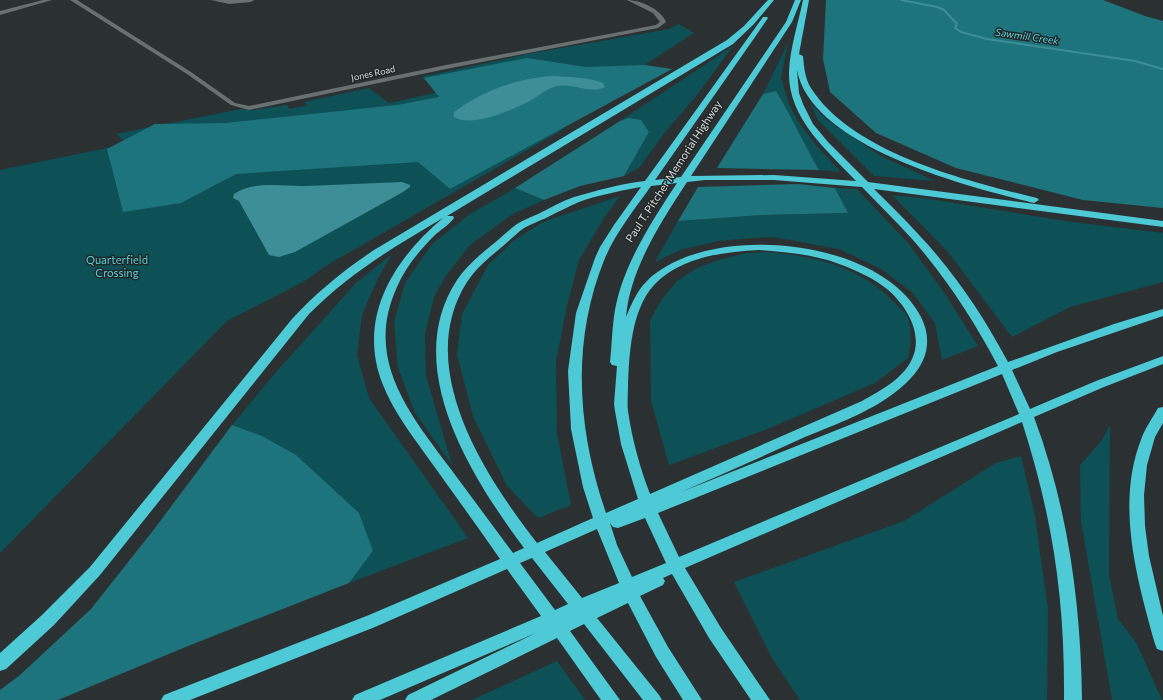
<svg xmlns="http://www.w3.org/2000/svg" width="1163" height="700" font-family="Commissioner,sans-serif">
<rect width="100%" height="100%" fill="#2b3132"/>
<path fill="#0d5056" d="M 679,24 L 694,33 L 615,84 L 562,130 L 329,264 L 303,282 L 227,321 L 0,553 L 0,170 L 127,144 L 116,134 L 241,109 L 254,110 L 287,105 L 289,109 L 308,105 L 304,102 L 369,88 L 389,103 L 439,92 L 421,77 L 533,53 L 669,29 Z
M 788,43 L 781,78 L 789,104 L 798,121 L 815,144 L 841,172 L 819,170 C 804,144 792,117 776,91 L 763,94 Z
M 733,46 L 697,95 L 666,131 L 639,168 L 624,176 L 649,132 L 628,118 L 620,121 Z
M 810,103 L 827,120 L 881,156 L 935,181 L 874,176 L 818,120 Z
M 515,188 L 544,200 L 513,214 L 470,245 L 445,277 L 434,297 L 425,334 L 426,376 L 452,465 L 415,413 L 398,368 L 394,322 L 405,283 L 432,244 L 470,214 Z
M 835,188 L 857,189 L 908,243 L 943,291 L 978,346 L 942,360 L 935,323 L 912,292 L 881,269 L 839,249 L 773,237 L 753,238 L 718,241 L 680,250 L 655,262 L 678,221 L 763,215 L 848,213 Z
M 892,195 L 930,199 L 1065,221 L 1163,233 L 1163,282 L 1070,307 L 1012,337 L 948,252 Z
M 620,196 L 604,218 L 579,260 L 567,306 L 556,361 L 557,434 L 571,505 L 538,518 L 507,486 L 473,416 L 457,355 L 462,314 L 488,265 L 513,241 L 543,222 Z
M 768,252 C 814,256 858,266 892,300 C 896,305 902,309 905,313 C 913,324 911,346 908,358 L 875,383 L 765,430 L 669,465 L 651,401 L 650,320 L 662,299 L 677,281 L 695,269 L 715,261 L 746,253 Z
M 392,254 L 378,278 L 362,315 L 357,355 L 369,398 L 468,538 L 349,583 L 373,551 L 262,436 L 232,425 L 277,371 L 356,283 Z
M 1110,425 L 1109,574 L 1118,619 L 1136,642 L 1162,700 L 1112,700 L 1081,521 L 1080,465 L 1102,440 Z
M 1021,456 L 1035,516 L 1048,609 L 1047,700 L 800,700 L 772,658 L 734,582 L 904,521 L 996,463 Z
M 557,661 L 585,700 L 472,700 Z"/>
<path fill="#1e747c" d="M 826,0 L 1103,0 L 1145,16 L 1163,21 L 1163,208 L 1083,200 L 956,168 L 876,133 L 830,92 L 823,59 Z
M 527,58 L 586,67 L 645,65 L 672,69 L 450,189 L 418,162 L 236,174 L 181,203 L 123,212 L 107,149 L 155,124 L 225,123 L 397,105 L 439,97 L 424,78 Z
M 776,91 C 792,117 804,144 819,170 L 717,168 L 763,94 Z
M 628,118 L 641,120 L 649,132 L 624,176 L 580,186 L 544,200 L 515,188 L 620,121 Z
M 798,184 L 835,188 L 848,213 L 763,215 L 678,221 L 698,187 Z
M 232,425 L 262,436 L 296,455 L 359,513 L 373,551 L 349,583 L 193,644 L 58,700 L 0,700 L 0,690 L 20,675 L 91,609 L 155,528 Z"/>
<path fill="#3d8e96" d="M 553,76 C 569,77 588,77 603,83 L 605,87 C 589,95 571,81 554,87 C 545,90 538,96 530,101 C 511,110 473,128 454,117 L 454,112 C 482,91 517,78 553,76 Z
M 402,182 L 410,185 L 410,187 L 403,192 L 295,252 L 279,257 L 269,255 L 239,201 L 233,198 L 234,194 C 255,180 283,187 307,186 C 338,185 370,183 402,182 Z"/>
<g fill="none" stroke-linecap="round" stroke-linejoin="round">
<path stroke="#3d8e96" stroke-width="2" d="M 901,0 L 937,7 L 944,10 L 957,24 L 955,28 L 961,32 L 987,39 L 1135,61 L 1163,69"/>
<path fill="#697071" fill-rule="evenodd" d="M 43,0 L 52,0 L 0,15 L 0,11 Z
M 70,0 L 77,0 L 191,72 L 235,103 L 249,106 L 446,65 L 656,25 L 660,22 L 653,13 L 627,0 C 640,0 661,9 666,22 L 658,28 L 446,69 L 249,110 L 231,105 L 187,74 Z
M 211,0 L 254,0 L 251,2 L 229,4 Z"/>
<path fill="#4dcad6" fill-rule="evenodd" d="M 768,0 L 774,0 L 754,24 L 733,44 L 447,216 L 453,216 L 454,218 C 449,225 440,230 434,236 C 419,251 405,268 397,287 C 364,359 409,413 450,468 C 471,496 492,525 513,553 L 524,548 C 472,478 400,367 457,280 C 468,264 483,252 498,240 C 504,235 510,229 517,224 C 523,220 531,217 538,214 C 550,208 562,201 574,197 C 595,191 624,183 645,181 L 763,17 L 767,17 L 768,18 L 755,37 L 655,180 L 681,177 L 786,22 L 795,0 L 801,0 L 792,22 L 691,176 L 774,175 L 856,181 C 827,150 788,119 789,72 C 790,48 798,24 803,0 L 809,0 L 799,54 L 803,56 C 804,67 805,79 811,88 C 852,153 967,181 1037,198 L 1039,200 L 1034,203 C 969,187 811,147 797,70 L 799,93 L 803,104 L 813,124 L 828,142 L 868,182 L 1163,221 L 1163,227 L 874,189 C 889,204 905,219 919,235 C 955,273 984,317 1008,362 L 1114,324 L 1163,309 L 1163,316 L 1057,352 L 1012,370 L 1030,409 L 1096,381 L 1163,356 L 1163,364 L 1104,387 L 1034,417 C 1068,508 1081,604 1082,700 L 1064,700 C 1065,600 1053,518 1022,422 L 685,568 L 721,628 L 770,700 L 751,700 L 709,638 L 672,574 L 663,578 L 665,581 L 663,585 L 640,596 L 668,647 L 702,700 L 683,700 L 656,657 L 628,603 L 597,618 L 659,695 L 662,700 L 643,700 L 584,624 L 570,631 L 620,700 L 601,700 L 557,638 L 431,700 L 405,700 L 408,695 L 536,633 L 380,700 L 352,700 L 355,695 L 541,616 L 507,569 L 375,627 L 190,700 L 161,700 L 164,695 L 369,615 L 500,559 C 477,526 454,494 431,462 C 414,438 394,413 383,385 C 356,318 394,259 443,218 C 394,247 351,272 309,314 L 100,575 L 54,625 L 6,669 L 0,671 L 0,653 L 42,615 L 90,567 L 292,319 C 317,292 344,270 374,250 L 727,40 L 744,26 ZM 705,180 L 774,180 L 862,187 C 879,205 897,222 913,240 C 947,279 974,321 998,366 L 681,492 C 723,474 764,456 805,437 C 841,422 883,408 911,378 C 928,360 932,339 921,317 C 882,242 735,226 667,266 C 660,270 652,275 646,282 C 637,291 631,305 626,317 C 630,269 661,222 687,182 ZM 677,183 C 652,221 623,265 615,310 C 612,327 612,345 610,362 L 612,365 L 617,366 L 614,404 L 615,411 L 621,444 L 638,499 L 606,513 C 577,429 571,341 605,258 C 616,232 635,209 651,186 ZM 641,187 L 614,225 L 600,247 L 595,258 L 576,313 L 568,371 L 571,429 L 583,487 L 593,518 L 537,543 C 485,476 413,367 467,282 C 477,267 490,257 503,246 C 510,240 517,233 524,228 C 531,224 539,221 546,218 C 557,212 568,207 579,202 C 594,196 624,190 641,187 ZM 759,250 C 786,252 813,254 839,264 C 856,270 873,278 887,289 C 906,305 924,334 912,359 C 903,379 880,391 862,401 L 650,494 C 640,468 632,439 628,411 C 627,404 628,395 628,387 C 629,356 631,310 654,285 C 681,257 722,252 759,250 ZM 1002,374 L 1019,414 L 679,557 L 658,513 ZM 645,518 L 666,563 L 632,577 L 617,545 L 610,523 L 613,527 L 618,528 ZM 597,529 L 619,583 L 582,598 L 545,552 ZM 532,558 L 568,604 L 555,610 L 520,563 Z
M 1163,407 L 1163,423 L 1155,437 L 1147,465 L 1144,495 L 1145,526 L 1149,556 L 1163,616 L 1163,651 L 1157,649 L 1155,644 C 1137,579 1115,503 1142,437 C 1146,427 1153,417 1158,408 Z"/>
</g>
<g text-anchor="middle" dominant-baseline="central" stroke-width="3" stroke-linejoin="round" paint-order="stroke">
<g font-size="9" fill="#d9ddde" stroke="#222728">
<text transform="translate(373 73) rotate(-12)">Jones Road</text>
</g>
<g font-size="10" font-style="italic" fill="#5cd6e2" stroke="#222728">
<text transform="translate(1027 36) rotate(8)">Sawmill Creek</text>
</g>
<g font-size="11" fill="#d9ddde" stroke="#222728">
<text transform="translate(673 171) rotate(-57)">Paul T. Pitcher Memorial Highway</text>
</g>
<g font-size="11" fill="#58d2df" stroke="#222728">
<text x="117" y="259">Quarterfield<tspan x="117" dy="13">Crossing</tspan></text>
</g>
</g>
</svg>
